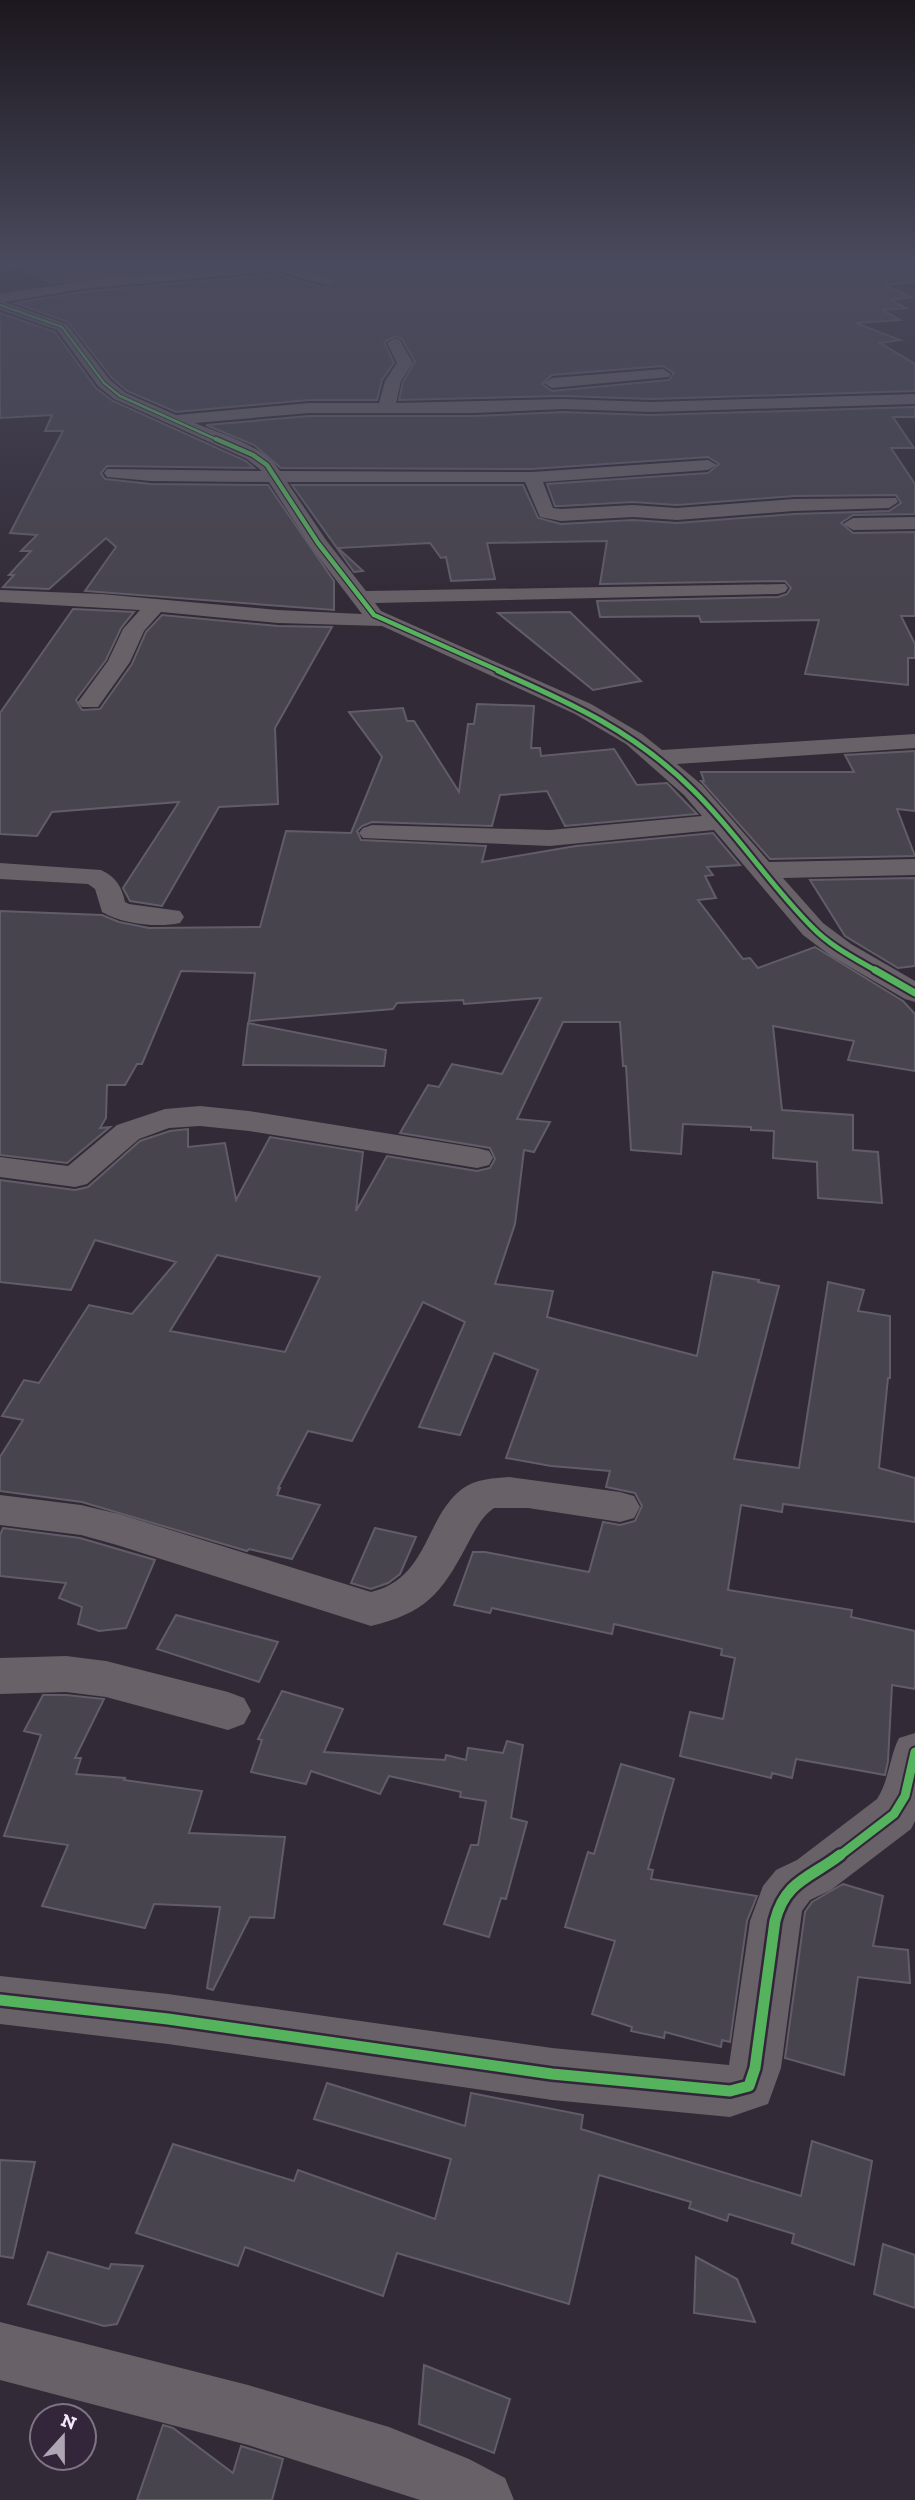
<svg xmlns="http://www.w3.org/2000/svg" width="915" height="2500" viewBox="0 0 915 2500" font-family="'Zilla Slab',serif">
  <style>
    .building { fill: #48444e; stroke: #615d68; stroke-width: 2; fill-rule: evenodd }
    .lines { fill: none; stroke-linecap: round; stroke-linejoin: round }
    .minor { fill: #686167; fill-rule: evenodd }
    .cycleway-far5-casing { stroke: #33263a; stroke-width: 4.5 }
    .cycleway-far4-casing { stroke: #33263a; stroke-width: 7 }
    .cycleway-far3-casing { stroke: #33263a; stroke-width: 9 }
    .cycleway-far2-casing { stroke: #33263a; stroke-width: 11 }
    .cycleway-far1-casing { stroke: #33263a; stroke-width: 13 }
    .cycleway-casing { stroke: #33263a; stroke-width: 16 }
    .cycleway-far5 { stroke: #56b35d; stroke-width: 2.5 }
    .cycleway-far4 { stroke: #56b35d; stroke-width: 4.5 }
    .cycleway-far3 { stroke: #56b35d; stroke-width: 5 }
    .cycleway-far2 { stroke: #56b35d; stroke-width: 7 }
    .cycleway-far1 { stroke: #56b35d; stroke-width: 9 }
    .cycleway { stroke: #56b35d; stroke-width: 11 }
  </style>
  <rect width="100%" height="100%" fill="#322a36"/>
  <g class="building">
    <path d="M 64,260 L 512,260 L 521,265 L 694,268 L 675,260 L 912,260 L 914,282 L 884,285 L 911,297 L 891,300 L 906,308 L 883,310 L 900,320 L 856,323 L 900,340 L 880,343 L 915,364 L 915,391 L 651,399 L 563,396 L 399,400 L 403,382 L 415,362 L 402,339 L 396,336 L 384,342 L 394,363 L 382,380 L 377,400 L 309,400 L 176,412 L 127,391 L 112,378 L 68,322 L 15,303 L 82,292 L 278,274 L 324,288 L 334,280 L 295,263 L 278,260 L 51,283 L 26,270 L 55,267 ZM 663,366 L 674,373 L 669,380 L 552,391 L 542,384 L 552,375 Z"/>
    <polygon points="0,313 55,332 96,388 113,401 246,461 254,468 107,466 101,473 105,479 151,484 268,485 334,581 334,610 85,591 116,547 106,538 49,589 3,587 14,575 9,575 31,551 21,551 37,535 10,533 63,431 45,431 52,415 0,418"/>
    <polygon points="915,407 915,417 893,417 914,448 891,448 915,484 915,514 853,515 841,523 853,533 915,532 915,616 901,616 915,644 915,658 908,658 908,685 805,674 819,620 701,622 699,616 600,617 597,601 778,597 787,594 791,588 785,581 600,584 607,541 487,543 495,579 451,581 446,557 441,558 430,543 338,548 363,571 354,572 292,485 523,485 538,518 561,524 633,520 677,523 794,514 889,511 901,503 896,495 794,496 677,505 633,502 561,506 555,506 547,484 708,473 719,464 708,457 532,469 281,468 254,445 206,425 309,416 474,416 563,412 651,415"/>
    <polygon points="73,609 134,612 121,628 106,660 76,700 82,710 100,709 132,664 146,632 162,615 278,626 332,627 275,728 278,804 219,807 162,906 130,901 123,888 179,802 52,812 37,836 0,834 0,713"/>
    <polygon points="570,612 641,681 593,690 498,613"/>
    <path d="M 477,704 L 534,706 L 531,748 L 540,748 L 541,756 L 614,749 L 637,785 L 667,783 L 697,814 L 565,826 L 547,791 L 500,795 L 492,826 L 372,822 L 362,826 L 357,831 L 361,840 L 486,846 L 482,862 L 576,846 L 713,833 L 740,865 L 707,867 L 713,875 L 705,876 L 716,898 L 698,900 L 743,959 L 750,958 L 758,968 L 815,947 L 903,1001 L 915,1014 L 915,1071 L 848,1060 L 854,1041 L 773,1026 L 782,1110 L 853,1115 L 853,1150 L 878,1152 L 882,1203 L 818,1198 L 817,1162 L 773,1158 L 774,1131 L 751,1130 L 751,1127 L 683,1124 L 681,1154 L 631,1150 L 626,1066 L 623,1066 L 620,1022 L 563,1022 L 517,1119 L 550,1122 L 534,1152 L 524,1150 L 515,1224 L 495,1284 L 553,1291 L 547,1317 L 697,1356 L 713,1272 L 759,1280 L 758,1282 L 779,1286 L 734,1459 L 799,1468 L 828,1282 L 864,1290 L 858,1311 L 890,1316 L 890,1378 L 888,1378 L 879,1468 L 915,1478 L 915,1522 L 783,1504 L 782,1512 L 741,1505 L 728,1590 L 852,1610 L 851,1617 L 915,1631 L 915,1689 L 892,1685 L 888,1761 L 885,1775 L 796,1759 L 792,1778 L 772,1773 L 771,1778 L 680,1756 L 690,1712 L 723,1719 L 735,1658 L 721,1655 L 722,1649 L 614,1624 L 612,1634 L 492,1608 L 490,1613 L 454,1605 L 473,1552 L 485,1552 L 589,1572 L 603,1522 L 620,1525 L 635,1521 L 642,1506 L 635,1493 L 606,1487 L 610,1471 L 551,1466 L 506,1458 L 538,1370 L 494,1353 L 460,1435 L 419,1427 L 465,1322 L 423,1302 L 352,1441 L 308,1431 L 278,1488 L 280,1488 L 277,1495 L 320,1505 L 292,1559 L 249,1549 L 247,1551 L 82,1502 L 0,1491 L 0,1457 L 23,1420 L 2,1416 L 24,1380 L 39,1383 L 89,1305 L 132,1314 L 176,1262 L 95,1240 L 71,1290 L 0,1282 L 0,1180 L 75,1190 L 88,1187 L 140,1141 L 170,1131 L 188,1129 L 188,1147 L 225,1143 L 236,1200 L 270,1137 L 363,1152 L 356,1211 L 387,1156 L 477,1171 L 490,1168 L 495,1159 L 490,1148 L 400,1133 L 428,1085 L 439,1087 L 452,1064 L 502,1074 L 541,998 L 464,1004 L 463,1000 L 397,1003 L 393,1009 L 249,1021 L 255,973 L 181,971 L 142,1064 L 137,1064 L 125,1085 L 107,1085 L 106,1118 L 100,1128 L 110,1127 L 67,1163 L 0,1155 L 0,911 L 102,915 L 119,922 L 149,928 L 260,927 L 286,831 L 351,833 L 382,757 L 349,712 L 403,708 L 407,721 L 414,721 L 459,792 L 468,724 L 474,724 ZM 217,1255 L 320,1277 L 285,1352 L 170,1331 Z"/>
    <polygon points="915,751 915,811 897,809 915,856 770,859 701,781 704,781 701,772 854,772 845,755"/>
    <polygon points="915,878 915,966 898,968 845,936 810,880"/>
    <polygon points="248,1023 386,1050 384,1066 243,1065"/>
    <polygon points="3,1528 80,1538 155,1560 126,1628 99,1631 78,1624 82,1607 59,1598 66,1583 0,1576 0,1535"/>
    <polygon points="375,1528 416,1537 400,1574 388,1583 371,1589 351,1583"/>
    <polygon points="176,1615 278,1642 259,1682 157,1649"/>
    <polygon points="282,1691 343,1709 324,1752 445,1760 446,1755 466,1760 468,1748 503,1753 507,1741 523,1745 511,1818 527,1822 506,1899 501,1898 489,1937 444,1924 471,1845 478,1845 486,1801 460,1797 461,1792 389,1776 380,1794 311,1771 306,1784 251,1772 262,1740 258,1739"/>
    <polygon points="43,1695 66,1695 104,1699 75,1758 81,1758 76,1774 125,1778 124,1780 202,1791 189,1833 285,1837 274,1918 250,1917 213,1990 207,1988 220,1907 154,1904 145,1928 42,1906 68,1845 4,1836 41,1735 24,1731"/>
    <polygon points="621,1764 674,1779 648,1869 653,1870 651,1879 757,1896 747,1921 730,2042 722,2040 721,2047 665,2032 664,2038 631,2031 632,2027 592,2014 615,1941 565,1927 588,1852 594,1854"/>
    <polygon points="843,1884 883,1896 873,1946 908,1950 910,1983 858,1977 844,2075 785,2058 805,1912 812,1902"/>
    <polygon points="327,2083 465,2126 471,2093 583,2115 581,2129 801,2196 812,2141 872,2161 854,2265 792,2243 794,2234 729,2214 727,2221 689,2208 691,2202 599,2175 569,2304 397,2253 383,2296 245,2247 238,2266 136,2233 173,2144 294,2181 298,2170 435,2219 451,2159 314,2119"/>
    <polygon points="0,2160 35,2162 13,2258 0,2256"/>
    <polygon points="883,2244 915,2255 915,2308 874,2294"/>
    <polygon points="48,2252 109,2269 111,2264 143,2266 117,2324 104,2326 28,2304"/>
    <polygon points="696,2257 737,2279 755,2322 694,2313"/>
    <polygon points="424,2365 510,2399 494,2453 419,2424"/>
    <polygon points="163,2425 173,2428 233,2473 241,2446 283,2459 272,2500 137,2500"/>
  </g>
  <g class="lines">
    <g class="minor">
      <polygon points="23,260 62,260 55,264 0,271 0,263"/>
      <path d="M 278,263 L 294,265 L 332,281 L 325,285 L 278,271 L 82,289 L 4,302 L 67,324 L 110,380 L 126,393 L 176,415 L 309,403 L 379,403 L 385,381 L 397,363 L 387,343 L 395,338 L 400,340 L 413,363 L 401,381 L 396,403 L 563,399 L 651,402 L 915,394 L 915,404 L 651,412 L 563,409 L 474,413 L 309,413 L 195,423 C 223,435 263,445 280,471 L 532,472 L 708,460 L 717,465 L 708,470 L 543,482 L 553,508 L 561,509 L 633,505 L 677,508 L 794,499 L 896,498 L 898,502 L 889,508 L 794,511 L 677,520 L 633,517 L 561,521 L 540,517 L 525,482 L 287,482 L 326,540 L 366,591 L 785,584 L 788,588 L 785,592 L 778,594 L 375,603 L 381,611 L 591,704 L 642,734 L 662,750 L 915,734 L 915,748 L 677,764 L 702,785 L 769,862 L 915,859 L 915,875 L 783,878 L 823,923 L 851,944 L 915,981 L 915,1002 L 905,999 L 831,956 L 803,935 L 714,830 L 550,846 L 363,838 L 359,833 L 363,828 L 372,825 L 550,830 L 702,816 L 684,795 L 626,744 L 575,714 L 382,626 L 278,623 L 161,612 L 144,631 L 130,662 L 98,707 L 82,707 L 78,702 L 108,661 L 123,629 L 140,610 L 0,602 L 0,590 L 101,594 L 278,610 L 362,614 L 311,547 L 269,482 L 151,481 L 107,477 L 104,473 L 107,469 L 262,471 L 247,459 L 114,399 L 98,386 L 57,330 L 0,310 L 0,294 L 82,281 Z"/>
      <polygon points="663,369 671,374 669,377 552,388 544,383 552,378"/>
      <polygon points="915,517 915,529 853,530 843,524 853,518"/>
      <path d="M 0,863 L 101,870 C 116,877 122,887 125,902 L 129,904 L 180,911 L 184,917 L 180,923 C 158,928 122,924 102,912 L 95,889 L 88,884 L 0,879 Z"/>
      <polygon points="200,1106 249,1111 477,1148 489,1151 493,1158 489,1165 477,1168 249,1131 200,1126 169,1128 139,1139 87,1184 75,1187 0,1177 0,1157 68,1166 117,1125 165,1109"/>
      <path d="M 509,1477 L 620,1492 L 634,1496 L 640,1507 L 634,1518 L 620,1522 L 528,1508 L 494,1508 C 481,1517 474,1532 466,1547 C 441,1594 425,1613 371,1626 L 117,1545 L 81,1535 L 0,1525 L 0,1495 L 81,1505 L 119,1514 L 371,1592 C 428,1579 425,1517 462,1489 C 475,1479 494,1478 509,1477 Z"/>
      <polygon points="66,1656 106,1661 228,1692 244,1698 251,1711 244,1724 228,1730 106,1697 66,1692 0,1694 0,1658"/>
      <path d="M 915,1733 L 915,1821 L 911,1829 L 831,1890 L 810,1900 L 802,1911 L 781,2068 L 768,2104 L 730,2117 L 552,2100 L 168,2044 L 0,2024 L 0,1976 L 168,1994 L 552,2048 L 729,2065 L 750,1921 L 763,1886 L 776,1870 L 797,1860 L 877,1799 C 889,1781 889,1758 899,1738 Z"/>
      <polygon points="0,2322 248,2385 389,2427 469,2459 505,2478 514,2500 420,2500 248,2445 0,2380"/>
    </g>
    <g class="cycleway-far5-casing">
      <polyline id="cycleway-far5" points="0,305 62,327 104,383 120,396 220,441"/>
    </g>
    <g class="cycleway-far4-casing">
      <polyline id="cycleway-far4" points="216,439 253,455 267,465 318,543 374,615 502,672"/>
    </g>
    <g class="cycleway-far3-casing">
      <path id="cycleway-far3" d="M 498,671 C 571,703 635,732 693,790 C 736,832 769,884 812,927 C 830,946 856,959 878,972"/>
    </g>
    <g class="cycleway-far2-casing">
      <polyline id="cycleway-far2" points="875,970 915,993"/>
    </g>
    <g class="cycleway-far1-casing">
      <polyline id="cycleway-far1" points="838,1857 894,1814 905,1796 915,1752"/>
    </g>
    <g class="cycleway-casing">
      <path id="cycleway" d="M 0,2000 L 168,2019 L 552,2074 L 730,2091 L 749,2086 L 755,2068 L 775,1921 C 785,1881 810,1878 840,1855"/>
    </g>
    <use href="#cycleway-far5" class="cycleway-far5"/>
    <use href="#cycleway-far4" class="cycleway-far4"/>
    <use href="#cycleway-far3" class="cycleway-far3"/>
    <use href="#cycleway-far2" class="cycleway-far2"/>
    <use href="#cycleway-far1" class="cycleway-far1"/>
    <use href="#cycleway" class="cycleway"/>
  </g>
  <linearGradient id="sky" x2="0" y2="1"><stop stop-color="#1c171e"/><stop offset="0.43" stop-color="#494a5d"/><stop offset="1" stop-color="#494a5d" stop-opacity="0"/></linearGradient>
  <rect width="915" height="610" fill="url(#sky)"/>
  <g transform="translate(63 2437) rotate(21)"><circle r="33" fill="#33263a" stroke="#7f7485" stroke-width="2"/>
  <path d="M0-5L12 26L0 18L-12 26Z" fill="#aea6b3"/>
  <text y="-10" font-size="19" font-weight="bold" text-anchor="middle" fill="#f0e8f6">N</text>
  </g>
</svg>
